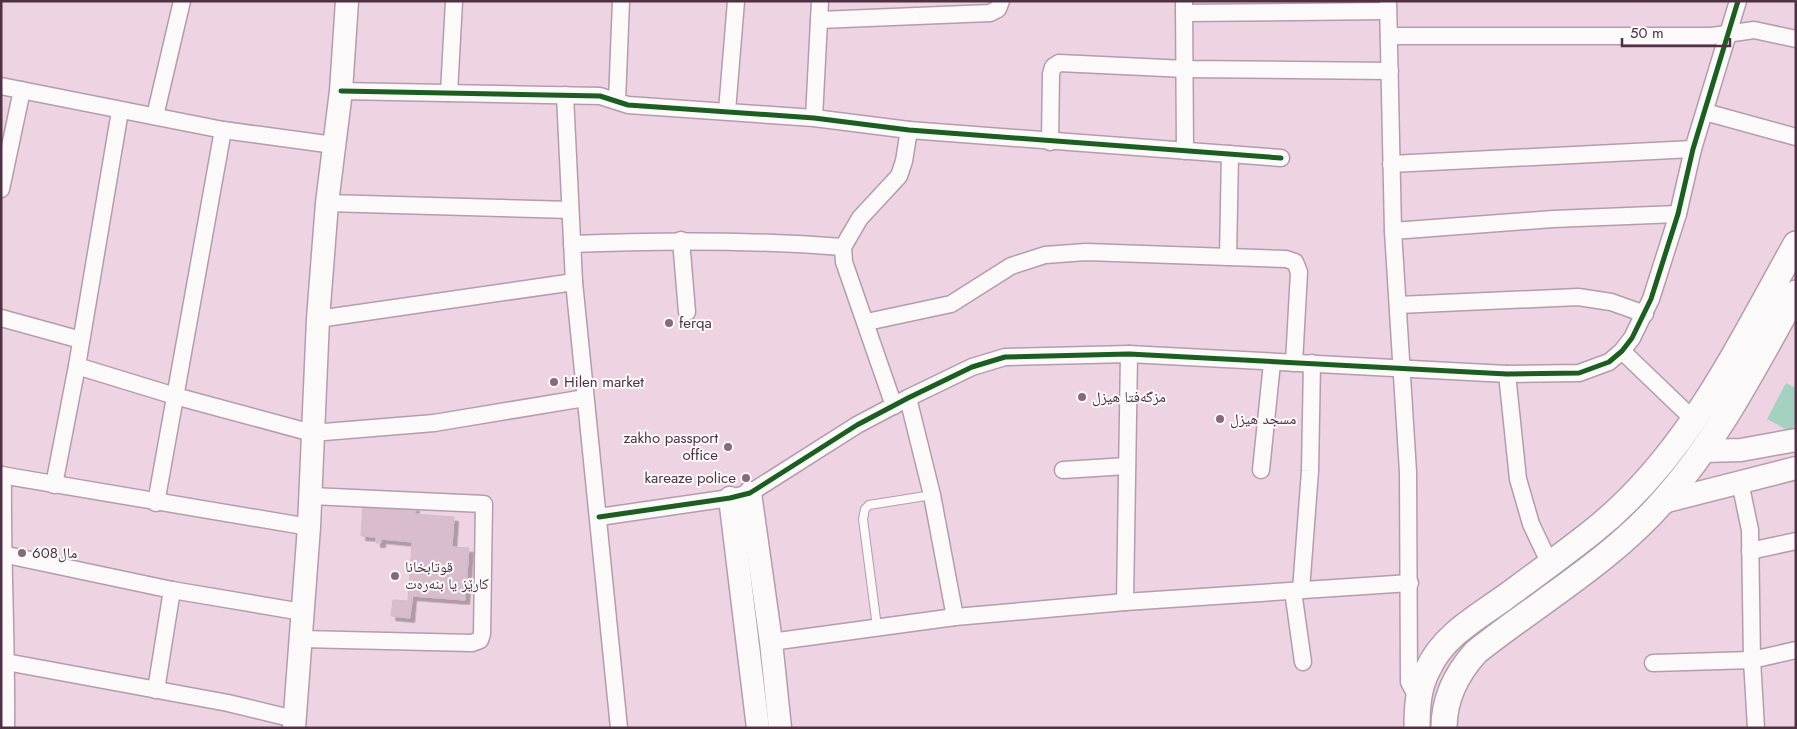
<svg xmlns="http://www.w3.org/2000/svg" width="1797" height="729" viewBox="0 0 1797 729" font-family="Jost,'Noto Naskh Arabic',sans-serif">
  <style>
    .green { fill: #a4d1c0 }
    .building { fill: #d9bccd; stroke: #d5bbca; filter: url(#shadow) }
    .lines { fill: none; stroke-linecap: round; stroke-linejoin: round }
    .lane-casing { stroke: #b59cab; stroke-width: 10 }
    .street-casing { stroke: #b59cab; stroke-width: 19 }
    .secondary-casing { stroke: #b59cab; stroke-width: 25 }
    .primary-casing { stroke: #b59cab; stroke-width: 28 }
    .lane { stroke: #fcf9fb; stroke-width: 8 }
    .street { stroke: #fcf9fb; stroke-width: 16 }
    .secondary { stroke: #fcf9fb; stroke-width: 22 }
    .primary { stroke: #fcf9fb; stroke-width: 25 }
    .cycleway-casing { stroke: #fafafa; stroke-width: 8 }
    .cycleway { stroke: #1b5e20; stroke-width: 5 }
    .poi-dot { fill: #87697b; stroke: #fafafa; stroke-width: 2 }
    .labels { text-anchor: middle; dominant-baseline: central; stroke-width: 4; stroke-linejoin: round; paint-order: stroke }
    .poi-label { font-size: 15px; fill: #503043; stroke: #fafafa; text-anchor: start }
  </style>
  <defs>
    <filter id="shadow"><feDropShadow dx="4.5" dy="4.5" stdDeviation="0" flood-color="#0004"/></filter>
  </defs>
  <rect width="100%" height="100%" fill="#eed4e3"/>
  <polygon class="green" points="1786,383 1796,388 1796,423 1791,432 1767,419"/>
  <polygon class="building" points="363,503 415,507 415,514 454,517 452,547 469,548 465,600 412,596 410,618 391,616 393,600 408,601 412,542 381,539 381,543 376,543 376,537 361,536"/>
  <g class="lines">
    <g class="lane-casing">
      <polyline id="lane" points="877,627 863,519 865,509 869,505 932,495"/>
    </g>
    <g class="street-casing">
      <g id="street">
        <polyline points="1184,1 1185,151"/>
        <polyline points="1388,1 1393,231 1408,472 1409,682 1418,699"/>
        <polyline points="1184,13 1388,11"/>
        <polyline points="819,20 990,13 998,9 1001,1"/>
        <polyline points="1389,36 1712,36 1754,30 1796,39"/>
        <polyline points="1,86 223,130 334,145"/>
        <polyline points="341,91 600,96 628,105 814,118 909,130 1281,158"/>
        <polyline points="449,93 454,1"/>
        <polyline points="565,95 574,282 619,728"/>
        <polyline points="617,101 621,1"/>
        <polyline points="727,111 736,1"/>
        <polyline points="1705,112 1796,137"/>
        <polyline points="155,116 182,1"/>
        <polyline points="814,118 820,1"/>
        <polyline points="1050,142 1051,74 1053,67 1059,63 1186,69 1390,71"/>
        <polyline points="1391,164 1693,149"/>
        <polyline points="1,189 22,90"/>
        <polyline points="327,203 570,210"/>
        <polyline points="1393,231 1553,219 1678,214"/>
        <polyline points="681,240 687,312"/>
        <path d="M 572,244 C 663,240 751,240 843,247"/>
        <polyline points="1228,257 1230,154"/>
        <polyline points="1398,305 1578,297 1611,302 1645,314"/>
        <polyline points="1,318 81,340"/>
        <polyline points="318,319 574,282"/>
        <polyline points="867,322 951,304 1011,266 1045,255 1086,252 1286,259 1295,262 1299,272 1294,363"/>
        <polyline points="1622,351 1695,421"/>
        <polyline points="77,366 175,396 312,433 434,423 585,398"/>
        <polyline points="1507,374 1518,479 1531,524 1550,564"/>
        <polyline points="908,398 932,495 955,617"/>
        <polyline points="894,406 844,262 843,247 860,218 899,176 904,161 909,130"/>
        <polyline points="1063,470 1127,466"/>
        <polyline points="1261,470 1272,363"/>
        <polyline points="1,475 309,527"/>
        <path d="M 3,475 C 2,560 7,644 6,728"/>
        <polyline points="1740,482 1750,530 1752,660 1756,728"/>
        <polyline points="54,485 77,366 120,111"/>
        <polyline points="156,503 223,130"/>
        <polyline points="599,517 730,498 750,493 857,425 908,398 972,367 1005,357 1129,354 1507,374 1579,373 1609,362 1622,351 1632,338 1651,299 1678,214 1693,149 1738,1"/>
        <polyline points="1750,551 1796,541"/>
        <polyline points="2,554 172,590 302,612"/>
        <polyline points="1301,590 1310,471 1312,363"/>
        <polyline points="1293,591 1303,662"/>
        <polyline points="1125,602 1129,354"/>
        <polyline points="301,639 472,643 480,640 482,634 484,504 311,496"/>
        <polyline points="771,642 955,617 1125,602 1410,583"/>
        <polyline points="6,662 228,703 294,719"/>
        <polyline points="1653,663 1752,660 1796,650"/>
        <polyline points="156,690 172,590"/>
      </g>
    </g>
    <g class="secondary-casing">
      <g id="secondary">
        <polyline points="1703,451 1741,450 1796,440"/>
        <polyline points="750,493 771,642 780,728"/>
        <polyline points="730,498 758,728"/>
        <polyline points="1663,502 1796,468"/>
        <polyline points="294,728 309,527 318,319 327,203 341,91 347,1"/>
      </g>
    </g>
    <g class="primary-casing">
      <g id="primary">
        <path d="M 1417,728 C 1417,707 1418,688 1428,669 C 1443,636 1476,618 1504,598 C 1534,576 1563,555 1592,532 C 1687,457 1738,347 1796,244"/>
        <path d="M 1444,728 C 1444,698 1457,673 1476,652 C 1539,602 1611,561 1664,500 C 1719,438 1756,364 1796,293"/>
      </g>
    </g>
    <use href="#lane" class="lane"/>
    <use href="#street" class="street"/>
    <use href="#secondary" class="secondary"/>
    <use href="#primary" class="primary"/>
    <g class="cycleway-casing">
      <g id="cycleway">
        <polyline points="341,91 600,96 628,105 814,118 909,130 1281,158"/>
        <polyline points="599,517 730,498 750,493 857,425 908,398 972,367 1005,357 1129,354 1507,374 1579,373 1609,362 1622,351 1632,338 1651,299 1678,214 1693,149 1738,1"/>
      </g>
    </g>
    <use href="#cycleway" class="cycleway"/>
  </g>
  <g class="poi-dot">
    <circle cx="669" cy="323" r="5"/>
    <circle cx="554" cy="382" r="5"/>
    <circle cx="1082" cy="397" r="5"/>
    <circle cx="1220" cy="419" r="5"/>
    <circle cx="728" cy="447" r="5"/>
    <circle cx="746" cy="478" r="5"/>
    <circle cx="22" cy="553" r="5"/>
    <circle cx="395" cy="576" r="5"/>
  </g>
  <g class="labels">
    <g class="poi-label">
      <text x="679" y="323">ferqa</text>
      <text x="564" y="382">Hilen market</text>
      <text x="1092" y="397">مزگەفتا هیزل</text>
      <text x="1230" y="419">مسجد هيزل</text>
      <text x="718" y="438" text-anchor="end">zakho passport<tspan x="718" dy="17">office</tspan></text>
      <text x="736" y="478" text-anchor="end">kareaze police</text>
      <text x="32" y="553">مال608</text>
      <text x="405" y="567">قوتابخانا<tspan x="405" dy="17">کارێز یا بنەرەت</tspan></text>
    </g>
  </g>
  <rect width="1797" height="729" fill="none" stroke="#503043" stroke-width="5"/>
  <path d="M1622 38v8h108v-8" fill="none" stroke="#503043" stroke-width="2.5"/>
  <text x="1630" y="38" font-size="15" fill="#503043" stroke="#fafafa" stroke-width="4" paint-order="stroke">50 m</text>
</svg>
